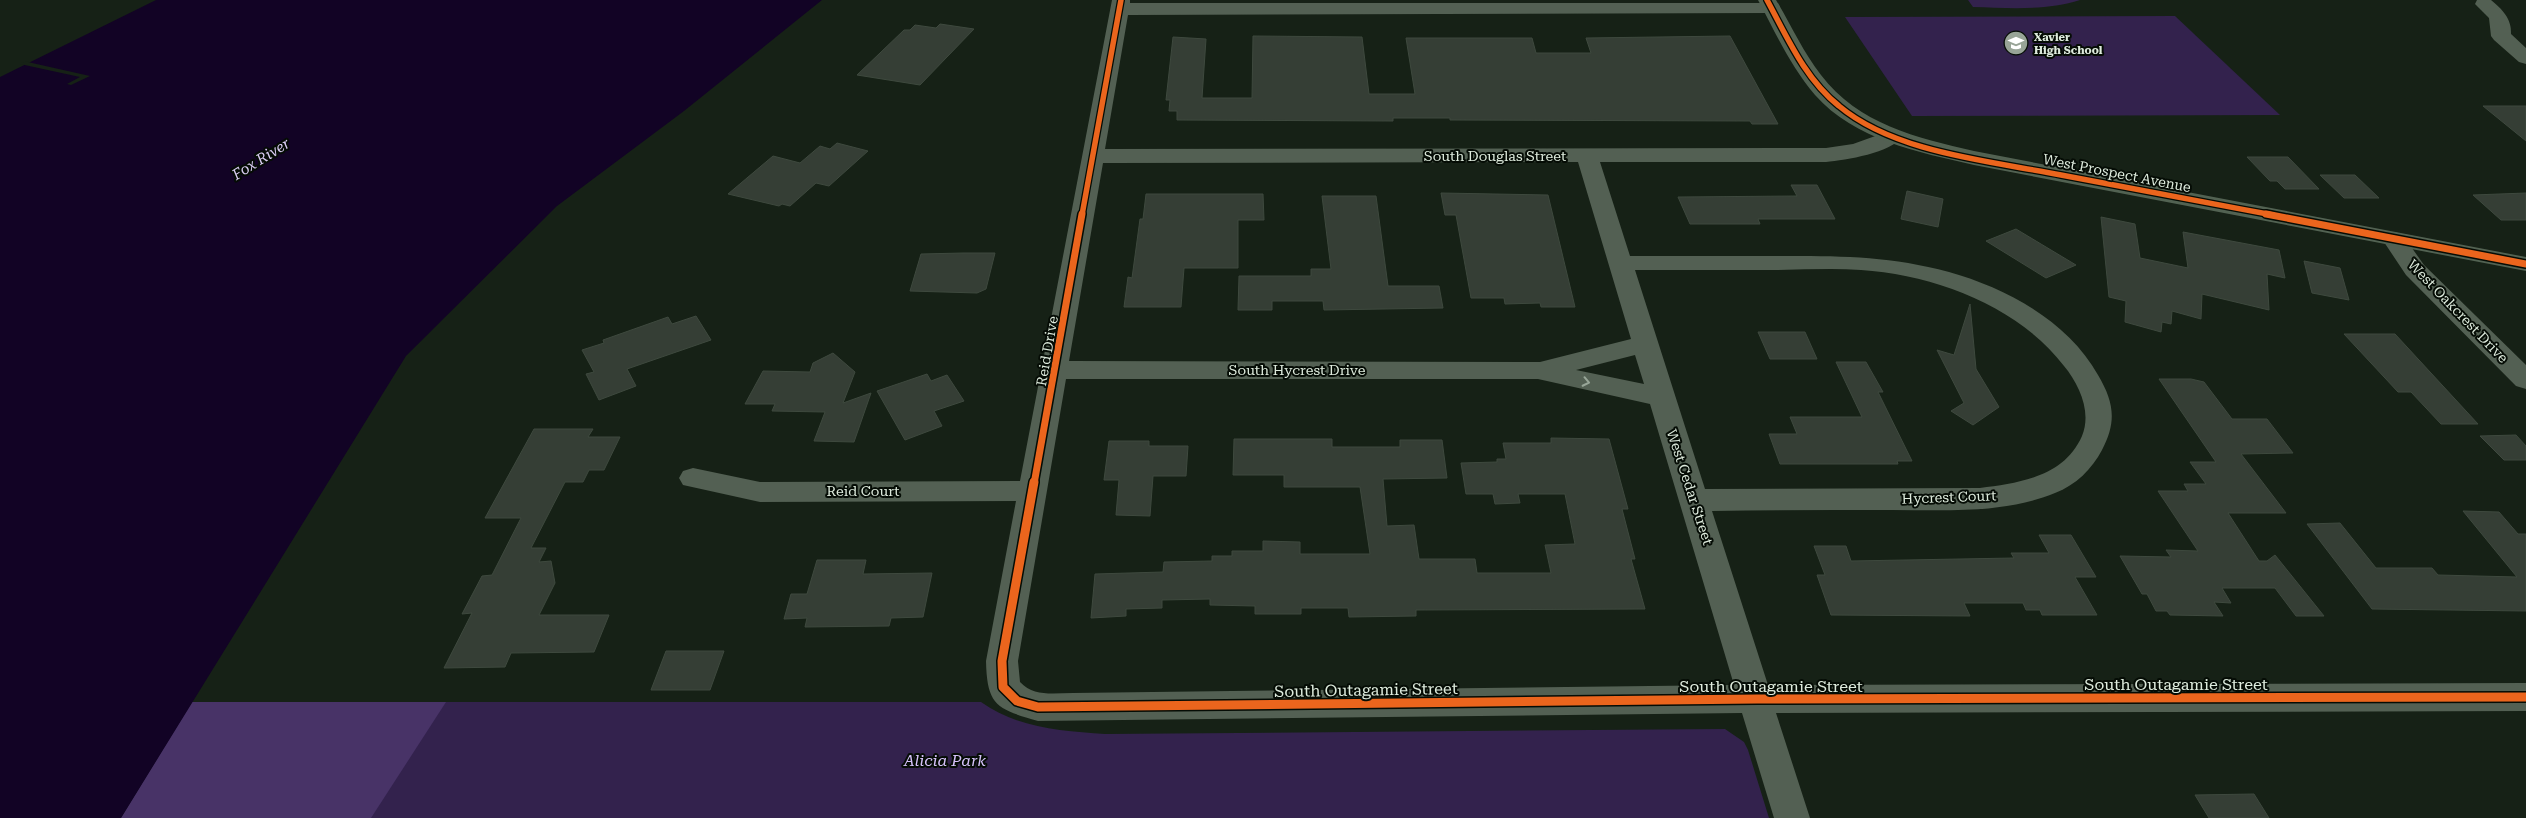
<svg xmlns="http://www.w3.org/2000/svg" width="2526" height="818" viewBox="0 0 2526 818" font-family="'Roboto Serif',serif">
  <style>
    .green { fill: #33224d }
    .forest { fill: #483367 }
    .water { fill: #120325 }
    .pier { fill: #162116 }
    .building { fill: #353e35; stroke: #3e493e }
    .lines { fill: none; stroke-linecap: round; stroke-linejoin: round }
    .minor { fill: #536053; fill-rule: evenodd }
    .major { fill: #526252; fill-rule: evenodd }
    .cycleway-far2-casing { stroke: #050c05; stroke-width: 8 }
    .cycleway-far1-casing { stroke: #050c05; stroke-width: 10 }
    .cycleway-casing { stroke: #050c05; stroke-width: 12 }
    .cycleway-far2 { stroke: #eb651d; stroke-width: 5.5 }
    .cycleway-far1 { stroke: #eb651d; stroke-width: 7 }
    .cycleway { stroke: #eb651d; stroke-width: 9 }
    .oneway { stroke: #98a698 }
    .labels { text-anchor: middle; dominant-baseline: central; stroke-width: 4; stroke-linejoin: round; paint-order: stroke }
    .far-poi-label { font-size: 11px; font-weight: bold; fill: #deebdd; stroke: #050c05; text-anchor: start }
    .street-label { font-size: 14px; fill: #deebdd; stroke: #050c05 }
    .water-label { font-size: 15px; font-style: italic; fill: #d9ccf2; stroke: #050c05 }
    .near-street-label { font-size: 16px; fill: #deebdd; stroke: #050c05 }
    .near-park-label { font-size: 16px; font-style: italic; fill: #d5c1f9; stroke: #050c05 }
  </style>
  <rect width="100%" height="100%" fill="#162116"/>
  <g class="green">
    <path d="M 1968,0 L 2080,0 C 2046,11 2008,8 1973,7 Z"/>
    <polygon points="2175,16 2280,115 1912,116 1845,17"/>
    <path d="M 192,702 L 981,702 C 1017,728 1062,731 1105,734 L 1725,729 L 1744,742 L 1748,750 L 1769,818 L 121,818 Z"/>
  </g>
  <polygon class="forest" points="192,702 446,702 371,818 121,818"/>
  <polygon class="water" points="156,0 822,0 684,111 557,206 406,356 121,818 0,818 0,77"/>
  <polygon class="pier" points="25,61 32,63 90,76 71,85 67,84 80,77 20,64"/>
  <g class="building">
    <polygon points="940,24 974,29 920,85 857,75 904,30 910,30 915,25 936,28"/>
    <polygon points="1253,36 1362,37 1369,94 1415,94 1406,38 1532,38 1536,53 1591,53 1586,38 1730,36 1778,124 1752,124 1750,121 1450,120 1450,118 1393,118 1393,121 1177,120 1177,111 1169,111 1170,100 1166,100 1173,37 1206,39 1202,98 1252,98"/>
    <polygon points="2483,106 2526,106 2526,141"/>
    <polygon points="837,143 868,151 829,186 816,183 790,206 782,204 779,206 728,194 773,156 800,163 820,146 830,149"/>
    <polygon points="2247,157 2288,157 2319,189 2285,189 2277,181 2270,181"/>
    <polygon points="2320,175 2355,175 2379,198 2344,198"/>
    <polygon points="1791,185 1817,185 1835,219 1758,219 1760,224 1690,224 1678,197 1797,196"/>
    <polygon points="1907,191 1943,199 1938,227 1901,219"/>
    <polygon points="1441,193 1548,195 1575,307 1541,307 1540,303 1505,304 1504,298 1471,298 1456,215 1445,215"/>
    <polygon points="2526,193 2526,220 2501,220 2473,195"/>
    <polygon points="1146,194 1263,194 1264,220 1238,220 1238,268 1184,268 1181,307 1124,307 1128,277 1132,278 1140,219 1143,219"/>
    <polygon points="1322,196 1376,196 1388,286 1439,286 1443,308 1324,310 1323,301 1272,301 1272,310 1238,310 1239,276 1311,276 1311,269 1331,269"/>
    <polygon points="2101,217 2135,224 2140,258 2188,268 2183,232 2279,250 2285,278 2267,274 2269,310 2202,294 2201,319 2172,311 2171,324 2162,322 2161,332 2125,322 2126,301 2109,297"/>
    <polygon points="2016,229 2076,265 2046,278 1986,241"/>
    <polygon points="963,253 995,253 986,289 977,293 910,291 921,254"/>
    <polygon points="2304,261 2340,268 2349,300 2312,293"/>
    <polygon points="1970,304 1976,369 1999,407 1973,425 1951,411 1964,403 1937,350 1954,355"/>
    <polygon points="696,316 711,340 627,369 636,386 599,400 586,374 594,372 582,350 604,343 603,340 668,317 672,324"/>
    <polygon points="1758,332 1805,332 1817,359 1770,359"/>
    <polygon points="2344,334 2395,334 2478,424 2441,424 2411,392 2398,392"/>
    <polygon points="833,353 855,372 843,403 871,393 854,442 814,441 825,412 772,411 775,404 745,404 763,371 810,372 813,363"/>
    <polygon points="1836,362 1866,362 1883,392 1878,392 1912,461 1897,461 1898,464 1780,464 1769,434 1797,434 1790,417 1862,417"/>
    <polygon points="927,374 931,381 947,375 964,401 934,411 942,426 905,440 877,391"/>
    <polygon points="2159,379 2191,379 2204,382 2232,419 2267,419 2293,453 2241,454 2286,513 2228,513 2259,561 2267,561 2275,555 2324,616 2296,616 2275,588 2222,588 2231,603 2214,602 2223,616 2170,615 2167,611 2156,611 2147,594 2142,594 2120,556 2171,557 2166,550 2198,551 2158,491 2188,491 2184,484 2206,484 2190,462 2216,462"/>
    <polygon points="534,429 593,429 588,437 620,437 604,470 589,470 583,482 565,482 531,548 546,548 539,562 551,561 555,583 539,615 609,615 594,652 511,653 505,667 444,668 472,613 462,614 482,576 492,575 521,518 485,518"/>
    <polygon points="2516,435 2526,446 2526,460 2504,460 2480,436"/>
    <polygon points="1551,438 1609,439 1628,509 1622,509 1635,559 1631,559 1645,609 1416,610 1416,616 1349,617 1348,608 1301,608 1301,614 1255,614 1255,606 1210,605 1210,599 1162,600 1162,608 1126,609 1126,616 1091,618 1095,574 1163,572 1164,562 1212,561 1212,556 1232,556 1232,551 1263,551 1263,541 1300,542 1300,554 1370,554 1360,487 1284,487 1284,475 1233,475 1234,439 1332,439 1332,447 1400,447 1400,440 1442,440 1447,478 1383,479 1387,526 1414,525 1419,559 1475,559 1477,573 1551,573 1545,545 1575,544 1565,494 1518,494 1520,503 1495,504 1493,494 1466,494 1461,463 1497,462 1497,459 1506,459 1503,443 1551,443"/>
    <polygon points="1109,441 1149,441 1149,446 1188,446 1186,476 1153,476 1150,516 1116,515 1119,480 1104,480"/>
    <polygon points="2463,511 2499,512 2518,534 2526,534 2526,611 2372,609 2307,524 2340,523 2376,568 2432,568 2438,575 2517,577"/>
    <polygon points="2039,535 2071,535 2096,577 2075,577 2097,615 2042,615 2040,610 2026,610 2023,603 1964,603 1970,616 1831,615 1817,575 1825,575 1814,546 1846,546 1851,561 2014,558 2011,553 2049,553"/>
    <polygon points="817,560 866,560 863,574 932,573 923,617 891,618 889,626 805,627 807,618 784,619 791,594 807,594"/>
    <polygon points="666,651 724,651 710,690 651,690"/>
    <polygon points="2254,794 2269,818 2209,818 2195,795"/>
  </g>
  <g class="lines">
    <g class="minor">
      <path d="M 1112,0 L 1130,0 L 1130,3 L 1778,3 L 1780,7 L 1778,11 L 1771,13 L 1128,15 L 1105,149 L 1826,148 L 1853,144 L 1892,130 L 1900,131 L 1903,136 C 1891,153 1846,160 1826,162 L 1600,162 L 1630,256 C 1677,256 1723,256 1770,256 C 1835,256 1886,255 1949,272 C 2006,288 2068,321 2098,375 C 2114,402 2117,422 2102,450 C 2092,469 2076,485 2055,493 C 2004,514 1946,510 1892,510 C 1832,510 1772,510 1712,511 L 1768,685 L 2526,683 L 2526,711 L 1776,713 L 1810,818 L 1774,818 L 1742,713 L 1038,721 C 997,709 987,706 986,661 L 1016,501 L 760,502 L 683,485 L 679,478 L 683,471 L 693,468 L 760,482 L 1020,481 ZM 1578,162 L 1631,339 L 1540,362 L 1069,361 L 1103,163 ZM 1635,270 C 1680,270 1725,270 1771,270 C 1801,270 1831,268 1861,270 C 1935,275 2018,306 2064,366 C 2079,384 2092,412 2082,436 C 2064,477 2019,483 1980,488 L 1705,489 ZM 1635,355 L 1644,384 L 1576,370 ZM 1066,379 L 1538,379 L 1650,404 L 1734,685 L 1073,693 C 1053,693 1034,697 1020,682 L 1018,661 Z"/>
      <path d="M 2477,0 L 2491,0 C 2502,9 2512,19 2511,34 L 2526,48 L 2526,64 L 2519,62 L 2494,40 L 2491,36 L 2489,18 L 2475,4 Z"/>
      <polygon points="2394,232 2402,234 2424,265 2526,365 2526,389 2516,386 2406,275 2382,239 2386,234"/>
    </g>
    <path class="major" d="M 1758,0 L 1776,0 C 1791,25 1803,52 1821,75 C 1858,124 1917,138 1974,151 L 2526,257 L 2526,271 L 1974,165 C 1918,152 1855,140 1815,95 C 1791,67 1775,32 1758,0 Z"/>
    <g class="cycleway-far2-casing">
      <g id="cycleway-far2">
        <path d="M 1767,0 C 1787,37 1805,79 1839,106 C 1895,153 1990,161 2061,175 C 2131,188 2202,202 2273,215"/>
        <polyline points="1082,215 1121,0"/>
      </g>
    </g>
    <g class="cycleway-far1-casing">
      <g id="cycleway-far1">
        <polyline points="2266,214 2526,264"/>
        <polyline points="1034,484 1082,214"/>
      </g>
    </g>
    <g class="cycleway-casing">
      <polyline id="cycleway" points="1034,482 1002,661 1003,687 1017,701 1038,707 1757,699 2526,697"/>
    </g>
    <use href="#cycleway-far2" class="cycleway-far2"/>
    <use href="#cycleway-far1" class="cycleway-far1"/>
    <use href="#cycleway" class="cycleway"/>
  </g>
  <defs><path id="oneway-chevron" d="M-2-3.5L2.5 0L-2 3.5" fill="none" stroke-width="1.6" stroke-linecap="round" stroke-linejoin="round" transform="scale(1.25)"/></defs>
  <use class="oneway" href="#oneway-chevron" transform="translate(1586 382) rotate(12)"/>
  <defs>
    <g id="school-disc" transform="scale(1.25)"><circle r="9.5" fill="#98a497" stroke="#050c05"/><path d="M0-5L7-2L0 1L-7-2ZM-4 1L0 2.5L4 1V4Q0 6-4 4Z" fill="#fff"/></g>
  </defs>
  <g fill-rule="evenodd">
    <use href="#school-disc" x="2016" y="43"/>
  </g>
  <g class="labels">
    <g class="far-poi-label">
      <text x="2034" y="37">Xavier<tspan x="2034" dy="13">High School</tspan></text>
    </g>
    <g class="street-label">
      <text x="1495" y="156">South Douglas Street</text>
      <text transform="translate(2117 173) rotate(11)">West Prospect Avenue</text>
      <text transform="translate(2458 311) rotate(46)">West Oakcrest Drive</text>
      <text transform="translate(1047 351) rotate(-80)">Reid Drive</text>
      <text x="1297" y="370">South Hycrest Drive</text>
      <text transform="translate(1690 487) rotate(72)">West Cedar Street</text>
      <text x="863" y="491">Reid Court</text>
      <text transform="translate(1949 497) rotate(-2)">Hycrest Court</text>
    </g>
    <g class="water-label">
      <text transform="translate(261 159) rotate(-32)">Fox River</text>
    </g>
    <g class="near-street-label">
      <text x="2176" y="684">South Outagamie Street</text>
      <text x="1771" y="686">South Outagamie Street</text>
      <text transform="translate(1366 690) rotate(-1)">South Outagamie Street</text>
    </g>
    <g class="near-park-label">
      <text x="945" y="760">Alicia Park</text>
    </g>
  </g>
</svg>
